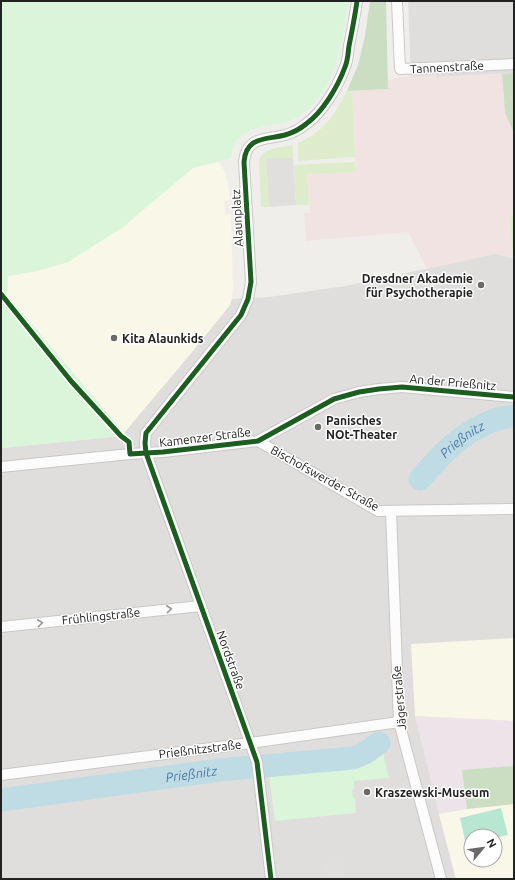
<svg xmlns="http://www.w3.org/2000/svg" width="515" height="880" viewBox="0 0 515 880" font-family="Ubuntu,sans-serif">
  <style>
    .residential { fill: #dfdedc }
    .commercial { fill: #f1e3e1 }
    .industrial { fill: #ede4e9 }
    .education { fill: #f8f7e8; fill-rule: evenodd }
    .grass { fill: #ddeccb }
    .forest { fill: #cbdec1 }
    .park { fill: #daf5da }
    .pitch { fill: #b7e6d2 }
    .parking { fill: #e0dfde }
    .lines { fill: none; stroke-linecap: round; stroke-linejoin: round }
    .river { stroke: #bfdbe3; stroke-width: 23 }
    .minor-casing { stroke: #c9c8c7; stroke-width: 12 }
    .minor { stroke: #fdfcfc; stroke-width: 10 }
    .cycleway-casing { stroke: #fff; stroke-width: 8 }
    .cycleway { stroke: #1b5e20; stroke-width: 5 }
    .oneway { stroke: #9a9a9a }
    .poi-dot { fill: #6a6968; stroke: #fff; stroke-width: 1.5 }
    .labels { text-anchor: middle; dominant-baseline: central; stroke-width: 3; stroke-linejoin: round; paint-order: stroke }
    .street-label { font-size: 12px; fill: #222; stroke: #fff }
    .poi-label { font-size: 12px; font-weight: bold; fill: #222; stroke: #fff; text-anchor: start }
    .water-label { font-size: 13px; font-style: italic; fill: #4a7aab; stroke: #fff }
  </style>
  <rect width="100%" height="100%" fill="#f0eeeb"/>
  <g class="residential">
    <polygon points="408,1 514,1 514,73 437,77 437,75 411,77"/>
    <polygon points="495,254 514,258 514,766 462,770 467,809 439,814 456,879 1,879 1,448 121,436 192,352 230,305 232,299 269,297 345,286"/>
  </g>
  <polygon class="commercial" points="502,74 505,113 513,131 514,215 509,216 513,258 495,254 427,269 408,232 306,241 304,213 310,213 307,174 356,172 352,91 387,89 388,80 402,77 437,75 437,77"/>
  <polygon class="industrial" points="415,716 514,721 514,766 462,770 467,809 439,814"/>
  <g class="education">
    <polygon points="219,162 225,172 229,189 230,200 224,201 225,214 231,214 233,290 230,305 192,352 124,433 7,295 8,276 37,271 68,262 193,168"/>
    <polygon points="514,638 514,721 415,716 411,644"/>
    <path d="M 514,804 L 514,879 L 456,879 L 439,814 L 467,809 ZM 471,836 L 495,836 L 495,860 L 471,860 Z"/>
  </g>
  <g class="grass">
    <path d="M 347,91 L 352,91 L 355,157 L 298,161 L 298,143 C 304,140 311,137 317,132 C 331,122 339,106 347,91 Z"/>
    <path d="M 293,145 L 293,158 L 266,160 L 269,207 L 261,207 L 259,161 C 263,147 280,148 293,145 Z"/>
    <polygon points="355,162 356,172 307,174 309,205 296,205 294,165"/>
    <polygon points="509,215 514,215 514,258 513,258"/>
  </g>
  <g class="forest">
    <polygon points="370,1 386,1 388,89 347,91 358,65 365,36"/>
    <polygon points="514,73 514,147 513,131 505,113 502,74"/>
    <polygon points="514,766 514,804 467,809 462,770"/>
  </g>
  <g class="park">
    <path d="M 1,1 L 349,1 C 342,36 339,76 314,103 C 307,111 296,119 286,122 C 261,129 234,125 231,158 L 193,168 L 123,227 L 68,262 L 37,271 L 8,276 L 7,295 L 124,433 L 121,436 L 1,448 Z"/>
    <polygon points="382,745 385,747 384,758 389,778 354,781 354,789 352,789 353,798 355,798 356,813 275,821 269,775 355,764"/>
  </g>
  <polygon class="pitch" points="501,808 508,835 495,838 495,836 471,836 471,844 466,845 460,818"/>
  <g class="parking">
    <polygon points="293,158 296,205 269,207 266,159"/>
    <polygon points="343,862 345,879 326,879 325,863"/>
  </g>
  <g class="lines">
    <g class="river">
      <path id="s1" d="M 420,479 C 441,455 458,436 487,423 C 497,419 504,416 514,417"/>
      <path id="s2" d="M 1,800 L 219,770 L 353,758 L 365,753 L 379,743"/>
    </g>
    <g class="minor-casing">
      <g id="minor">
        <polyline points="397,1 400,69 514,64"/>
        <polyline points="258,441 378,511 514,509"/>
        <polyline points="1,467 130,454 163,452 258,441 334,399 359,392 379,389 402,387 514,397"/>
        <polyline points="391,511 399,722 441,879"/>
        <polyline points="1,627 201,606"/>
        <polyline points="1,775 250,743 399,722"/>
        <path d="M 271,879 L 257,762 L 146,453 L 145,443 L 146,433 L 241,315 L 248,299 L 251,282 L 244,162 C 246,136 266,140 285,135 C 292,133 300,129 306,124 C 323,112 338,86 345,67 C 348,60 348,53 349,46 C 352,31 355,16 357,1"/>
      </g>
    </g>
    <use href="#minor" class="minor"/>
    <g class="cycleway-casing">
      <g id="cycleway">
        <polyline points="1,294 71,381 121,436 129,442 130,454 163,452 258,441 334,399 359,392 379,389 402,387 514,397"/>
        <path d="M 271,879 L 257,762 L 146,453 L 145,443 L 146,433 L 241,315 L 248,299 L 251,282 L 244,162 C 246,136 266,140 285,135 C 292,133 300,129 306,124 C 323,112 338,86 345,67 C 348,60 348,53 349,46 C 352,31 355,16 357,1"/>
      </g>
    </g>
    <use href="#cycleway" class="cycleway"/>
  </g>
  <defs><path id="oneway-chevron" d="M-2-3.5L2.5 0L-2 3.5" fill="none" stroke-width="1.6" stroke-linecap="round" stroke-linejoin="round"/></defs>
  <g class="oneway">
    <use href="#oneway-chevron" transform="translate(169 609) rotate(-6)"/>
    <use href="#oneway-chevron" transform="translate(40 623) rotate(-6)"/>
  </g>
  <g class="poi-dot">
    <circle cx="481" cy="285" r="4"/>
    <circle cx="114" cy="338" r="4"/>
    <circle cx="318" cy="427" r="4"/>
    <circle cx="367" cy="792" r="4"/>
  </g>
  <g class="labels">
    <g class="street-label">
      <text transform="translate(447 67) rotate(-3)">Tannenstraße</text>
      <text transform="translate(237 218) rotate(-93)">Alaunplatz</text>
      <text transform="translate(453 382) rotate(5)">An der Prießnitz</text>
      <text transform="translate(205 437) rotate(-7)">Kamenzer Straße</text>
      <text transform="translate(325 478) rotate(29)">Bischofswerder Straße</text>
      <text transform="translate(101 616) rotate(-6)">Frühlingstraße</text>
      <text transform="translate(231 660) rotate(70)">Nordstraße</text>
      <text transform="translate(399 698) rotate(-95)">Jägerstraße</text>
      <text transform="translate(200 749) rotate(-7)">Prießnitzstraße</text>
    </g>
    <g class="poi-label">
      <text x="473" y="278" text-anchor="end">Dresdner Akademie<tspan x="473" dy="14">für Psychotherapie</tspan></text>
      <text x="122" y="338">Kita Alaunkids</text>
      <text x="326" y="420">Panisches<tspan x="326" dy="14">NOt-Theater</tspan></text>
      <text x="375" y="792">Kraszewski-Museum</text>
    </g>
    <g class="water-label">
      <text stroke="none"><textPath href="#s1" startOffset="58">Prießnitz</textPath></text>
      <text stroke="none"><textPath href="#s2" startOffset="192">Prießnitz</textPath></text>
    </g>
  </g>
  <rect width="515" height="880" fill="none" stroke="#222222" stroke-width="4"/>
  <g transform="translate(483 848) rotate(61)"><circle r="19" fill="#ffffff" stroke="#a7a7a7"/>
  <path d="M0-3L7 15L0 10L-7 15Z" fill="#6a6968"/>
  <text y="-6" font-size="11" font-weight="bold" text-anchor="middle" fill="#222222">N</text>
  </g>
</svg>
